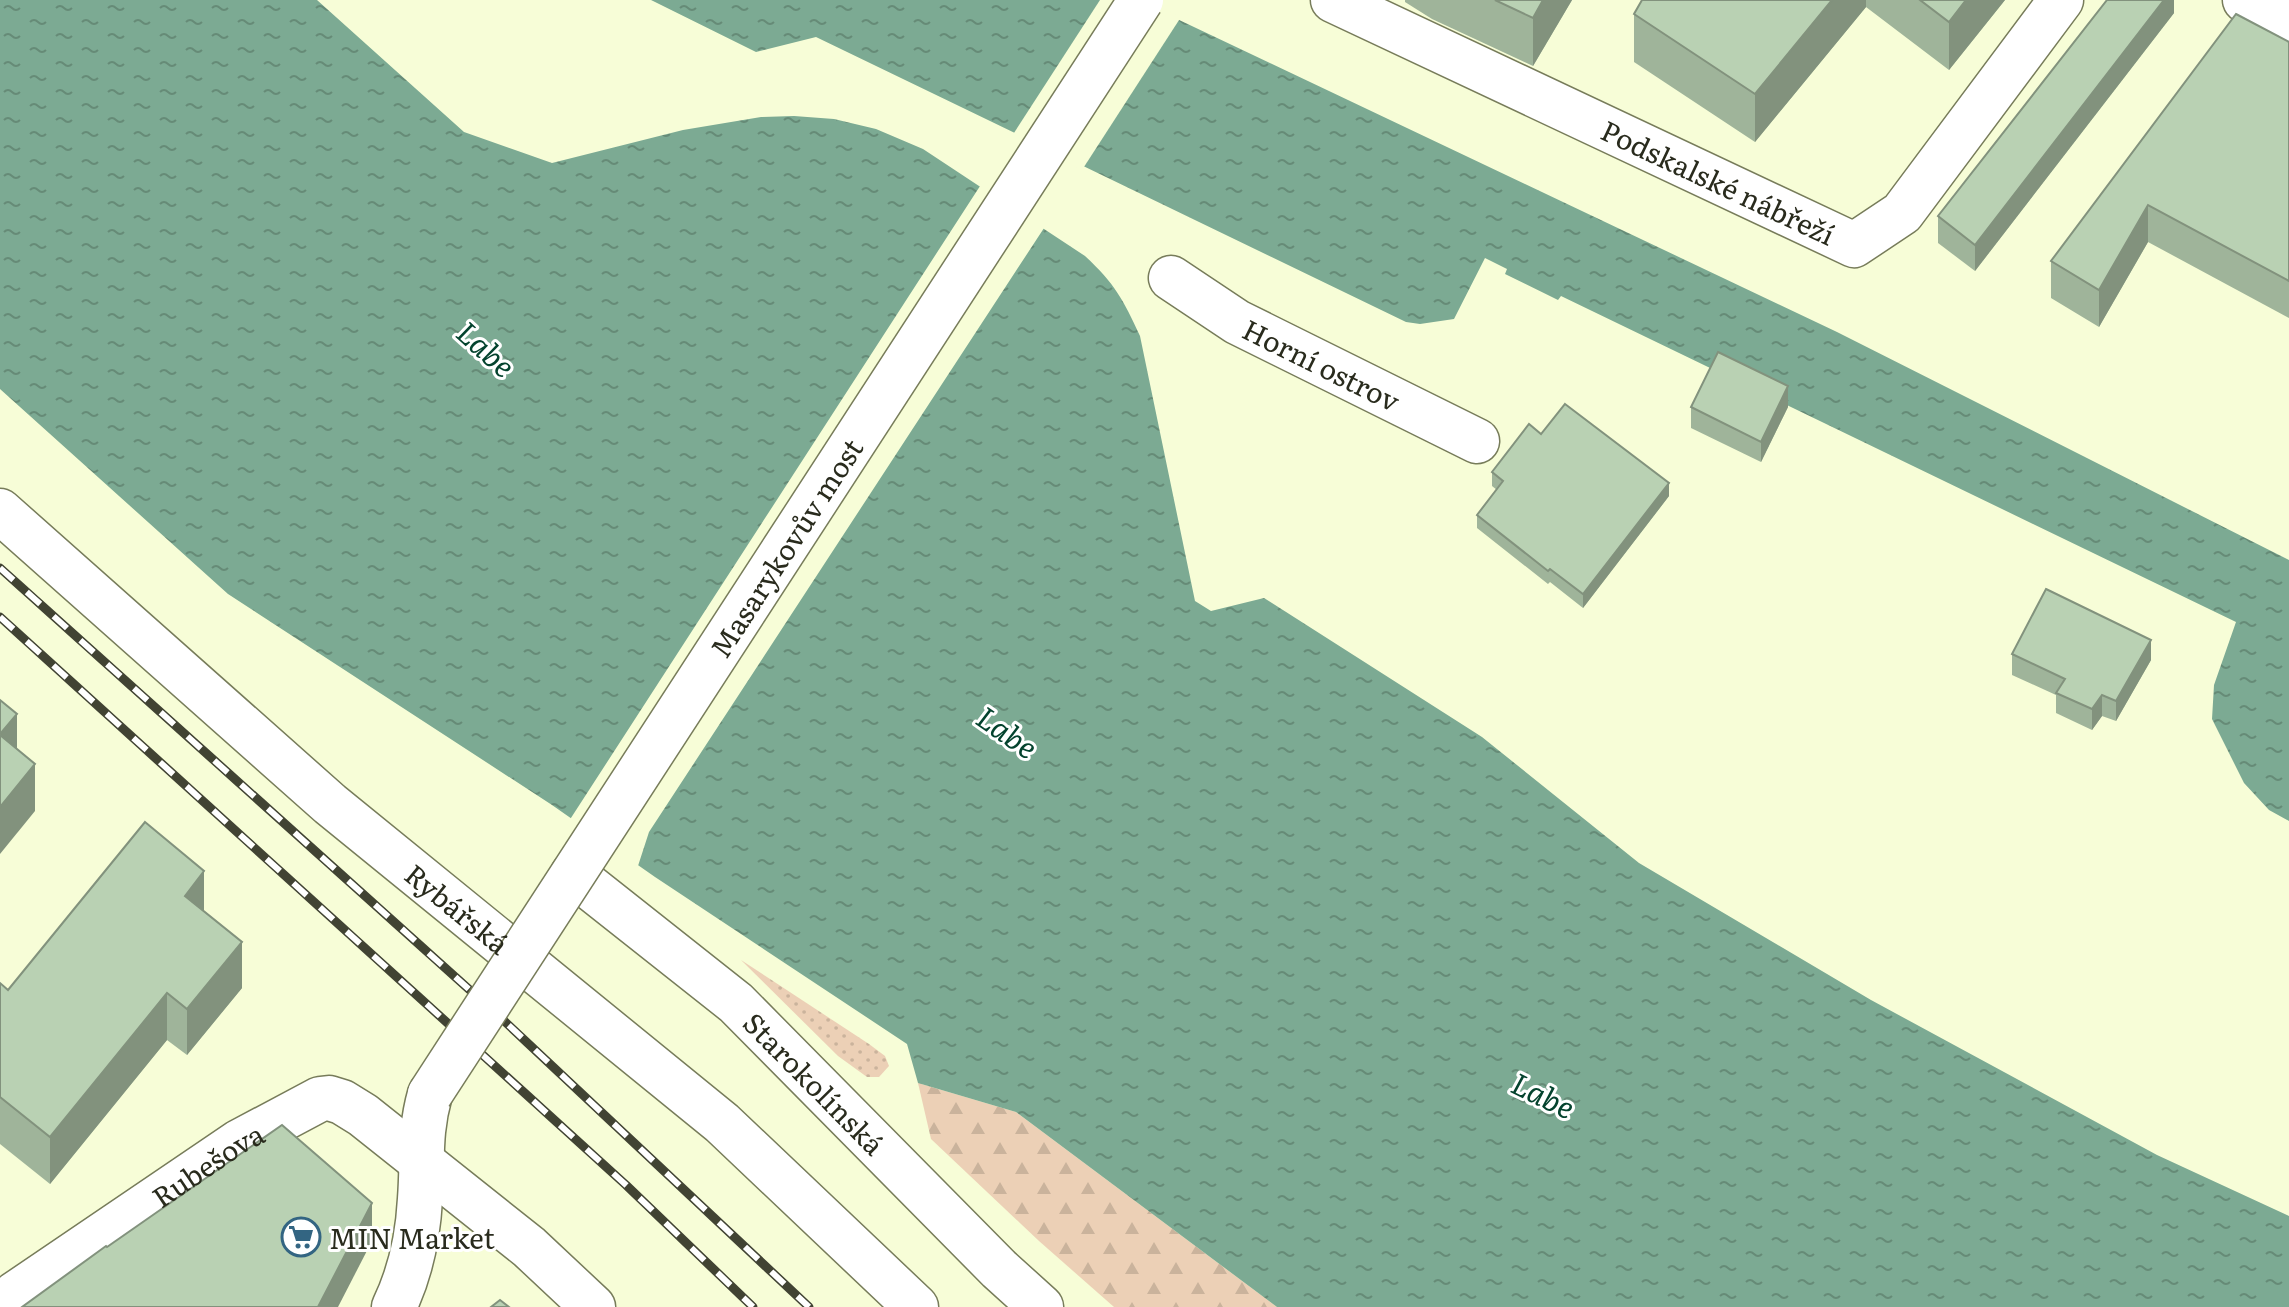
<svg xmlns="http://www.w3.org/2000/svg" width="2289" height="1307" viewBox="0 0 2289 1307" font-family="Literata,serif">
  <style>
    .grass { fill: url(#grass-dots) }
    .forest { fill: url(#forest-firs) }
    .water { fill: url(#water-ripples) }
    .pier { fill: #f7fdd7 }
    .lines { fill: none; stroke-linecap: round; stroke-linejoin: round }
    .minor-casing { stroke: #777c5a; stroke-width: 47 }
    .minor { stroke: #fff; stroke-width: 44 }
    .rail-casing { stroke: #414333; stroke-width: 9 }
    .rail { stroke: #fff; stroke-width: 6; stroke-dasharray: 18; stroke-linecap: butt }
    .minor-bridge-casing { stroke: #777c5a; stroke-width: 47; stroke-linecap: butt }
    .minor-bridge { stroke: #fff; stroke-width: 44 }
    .wall { fill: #9fb49a }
    .shaded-wall { fill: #82927d }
    .building { fill: #b9d1b3; stroke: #82927d; stroke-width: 2 }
    .labels { text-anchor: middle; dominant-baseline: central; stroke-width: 6; stroke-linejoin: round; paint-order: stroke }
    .street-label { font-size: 28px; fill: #292b1d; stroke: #fff }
    .poi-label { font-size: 28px; fill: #292b1d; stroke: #fff; text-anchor: start }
    .water-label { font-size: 30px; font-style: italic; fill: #04432e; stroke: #fff }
  </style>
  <defs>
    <pattern id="grass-dots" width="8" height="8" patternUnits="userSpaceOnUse" patternTransform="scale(2)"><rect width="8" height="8" fill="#ecd0b6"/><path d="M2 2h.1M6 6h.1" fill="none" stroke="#cab39c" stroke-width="1.8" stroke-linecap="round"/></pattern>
    <pattern id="forest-firs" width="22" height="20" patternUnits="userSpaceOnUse" patternTransform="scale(2)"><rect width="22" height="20" fill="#ecd0b6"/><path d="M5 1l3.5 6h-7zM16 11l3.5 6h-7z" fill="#cab39c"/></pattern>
    <pattern id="water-ripples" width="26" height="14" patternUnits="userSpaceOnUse" patternTransform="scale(2)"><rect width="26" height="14" fill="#7caa93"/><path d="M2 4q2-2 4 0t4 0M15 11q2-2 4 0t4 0" fill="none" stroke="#668b77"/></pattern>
  </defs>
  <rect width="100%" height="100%" fill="#f7fdd7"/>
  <polygon class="grass" points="741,960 869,1044 885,1056 889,1066 879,1077 867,1077 838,1056"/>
  <polygon class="forest" points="918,1083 1016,1112 1277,1307 1114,1307 1039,1241 931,1139"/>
  <g class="water">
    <path d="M 0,0 L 317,0 L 464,132 L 552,163 L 683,130 L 761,117 L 794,116 L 834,119 L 876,129 L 923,149 L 1085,256 C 1115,284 1123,299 1140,336 L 1195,601 L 1211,611 L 1264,598 L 1482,737 L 1639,863 L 1871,1000 L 2157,1155 L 2289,1216 L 2289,1307 L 1277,1307 L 1016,1112 L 918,1083 L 907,1044 L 655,877 L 552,805 L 228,594 L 0,389 Z"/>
    <polygon points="651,0 1137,0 1837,332 2289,560 2289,821 2269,810 2244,783 2212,719 2214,685 2236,622 1561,296 1558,300 1505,274 1507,269 1485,258 1454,319 1420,324 1406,322 816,37 756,52"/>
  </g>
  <g class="pier">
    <polygon points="1100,0 1146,0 1181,17 1082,170 1012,136"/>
    <polygon points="982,183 1046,225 649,832 637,869 569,821"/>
  </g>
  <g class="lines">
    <g class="minor-casing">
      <g id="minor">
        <path id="s1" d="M 1333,0 L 1854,245 L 1902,213 L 2061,0"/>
        <polyline points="2245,0 2289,25"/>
        <path id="s2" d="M 1171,278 L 1237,322 L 1477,441"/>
        <path id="s3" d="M 0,511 L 330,804 L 722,1123 L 916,1307"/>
        <path id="s4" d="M 573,874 L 736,1003 L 999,1269 L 1041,1307"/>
        <path id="s5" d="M 0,1307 L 15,1294 L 239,1142 L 320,1099 L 329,1098 L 342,1102 L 363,1115 L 529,1247 L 593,1307"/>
        <path d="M 394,1307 C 410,1274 418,1236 420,1199 C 423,1160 419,1133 430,1094"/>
      </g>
    </g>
    <use href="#minor" class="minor"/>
    <g class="rail-casing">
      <g id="rail">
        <polyline points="0,568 501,1018 809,1307"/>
        <polyline points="0,617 626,1185 753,1307"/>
      </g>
    </g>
    <use href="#rail" class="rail"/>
    <g class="minor-bridge-casing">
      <g id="minor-bridge">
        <path id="s6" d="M 430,1094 L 1141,0"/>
      </g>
    </g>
    <use href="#minor-bridge" class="minor-bridge"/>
  </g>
  <g class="wall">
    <polygon points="1405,0 1572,0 1533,66 1432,19 1405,2"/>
    <polygon points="1642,0 2005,0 1949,70 1866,7 1755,142 1634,62 1634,14"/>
    <polygon points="2174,0 2174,13 1975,271 1938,243 1938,216"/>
    <polygon points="2289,42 2289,318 2148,242 2099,327 2051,298 2051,261"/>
    <polygon points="1691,407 1788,407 1761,462 1691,428"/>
    <polygon points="1541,434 1669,496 1583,608 1550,582 1548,584 1477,528 1477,515 1497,490 1492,486 1492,472"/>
    <polygon points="2012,654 2151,660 2116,721 2102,716 2092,730 2056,713 2056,695 2012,675"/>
    <polygon points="204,911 242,988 187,1055 167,1040 50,1184 0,1144 0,983 8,990"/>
  </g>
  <g class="shaded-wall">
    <polygon points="1543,0 1572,0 1533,66 1533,18"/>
    <polygon points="1832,0 1866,0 1866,7 1755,142 1755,94"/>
    <polygon points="1966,0 2005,0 1949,70 1949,22"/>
    <polygon points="2164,0 2174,0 2174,13 1975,271 1975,245"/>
    <polygon points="2148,205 2148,242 2099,327 2099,290"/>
    <polygon points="1788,386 1788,407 1761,462 1761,442"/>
    <polygon points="1669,483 1669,496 1583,608 1583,594"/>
    <polygon points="2151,640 2151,660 2116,721 2116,701"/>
    <polygon points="2102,695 2102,716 2092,730 2092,709"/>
    <polygon points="17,714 17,761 0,734"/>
    <polygon points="35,764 35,811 0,854 0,807"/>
    <polygon points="204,871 204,917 185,896"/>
    <polygon points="242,942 242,988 187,1055 187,1009"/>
    <polygon points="167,993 167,1040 50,1184 50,1137"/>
    <polygon points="372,1203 372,1241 338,1307 318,1307"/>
  </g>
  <g class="building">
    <polygon points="1495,0 1543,0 1533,18"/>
    <polygon points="1642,0 1832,0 1755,94 1634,14"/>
    <polygon points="1920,0 1966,0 1949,22"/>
    <polygon points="2107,0 2164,0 1975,245 1938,216"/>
    <polygon points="2236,14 2289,42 2289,281 2148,205 2099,290 2051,261"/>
    <polygon points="1718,352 1788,386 1761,442 1691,407"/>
    <polygon points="1565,404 1669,483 1583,594 1550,569 1548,571 1477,515 1503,481 1492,472 1529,424 1541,434"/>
    <polygon points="2046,589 2151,640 2116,701 2102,695 2092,709 2056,693 2065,679 2012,654"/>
    <polygon points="0,700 17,714 0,734"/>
    <polygon points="0,735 35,764 0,807"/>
    <polygon points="145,822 204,871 185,896 242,942 187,1009 167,993 50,1137 0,1097 0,983 8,990"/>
    <polygon points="282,1125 372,1203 318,1307 22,1307 106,1246 107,1247"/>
    <polygon points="500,1300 509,1307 491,1307"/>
  </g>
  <defs>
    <g id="supermarket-ring" transform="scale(2)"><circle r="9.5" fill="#fff" stroke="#336582" stroke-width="1.5"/><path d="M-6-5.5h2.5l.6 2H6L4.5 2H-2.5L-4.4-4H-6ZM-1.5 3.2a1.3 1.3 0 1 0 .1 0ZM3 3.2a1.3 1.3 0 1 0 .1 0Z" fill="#336582"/></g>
  </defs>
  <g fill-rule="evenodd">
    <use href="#supermarket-ring" x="301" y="1237"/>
  </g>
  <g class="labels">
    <g class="street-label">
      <text stroke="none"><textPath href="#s1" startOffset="426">Podskalské nábřeží</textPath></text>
      <text stroke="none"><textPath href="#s2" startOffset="174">Horní ostrov</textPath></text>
      <text stroke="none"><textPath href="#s6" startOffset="652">Masarykovův most</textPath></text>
      <text stroke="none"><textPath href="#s3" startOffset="606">Rybářská</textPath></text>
      <text stroke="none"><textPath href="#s4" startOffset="320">Starokolínská</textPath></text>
      <text stroke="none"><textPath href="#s5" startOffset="252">Rubešova</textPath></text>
    </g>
    <g class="poi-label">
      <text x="329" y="1237">MIN Market</text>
    </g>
    <g class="water-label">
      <text transform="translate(487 348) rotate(42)">Labe</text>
      <text transform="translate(1008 731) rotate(35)">Labe</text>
      <text transform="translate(1544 1094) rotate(26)">Labe</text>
    </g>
  </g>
</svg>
